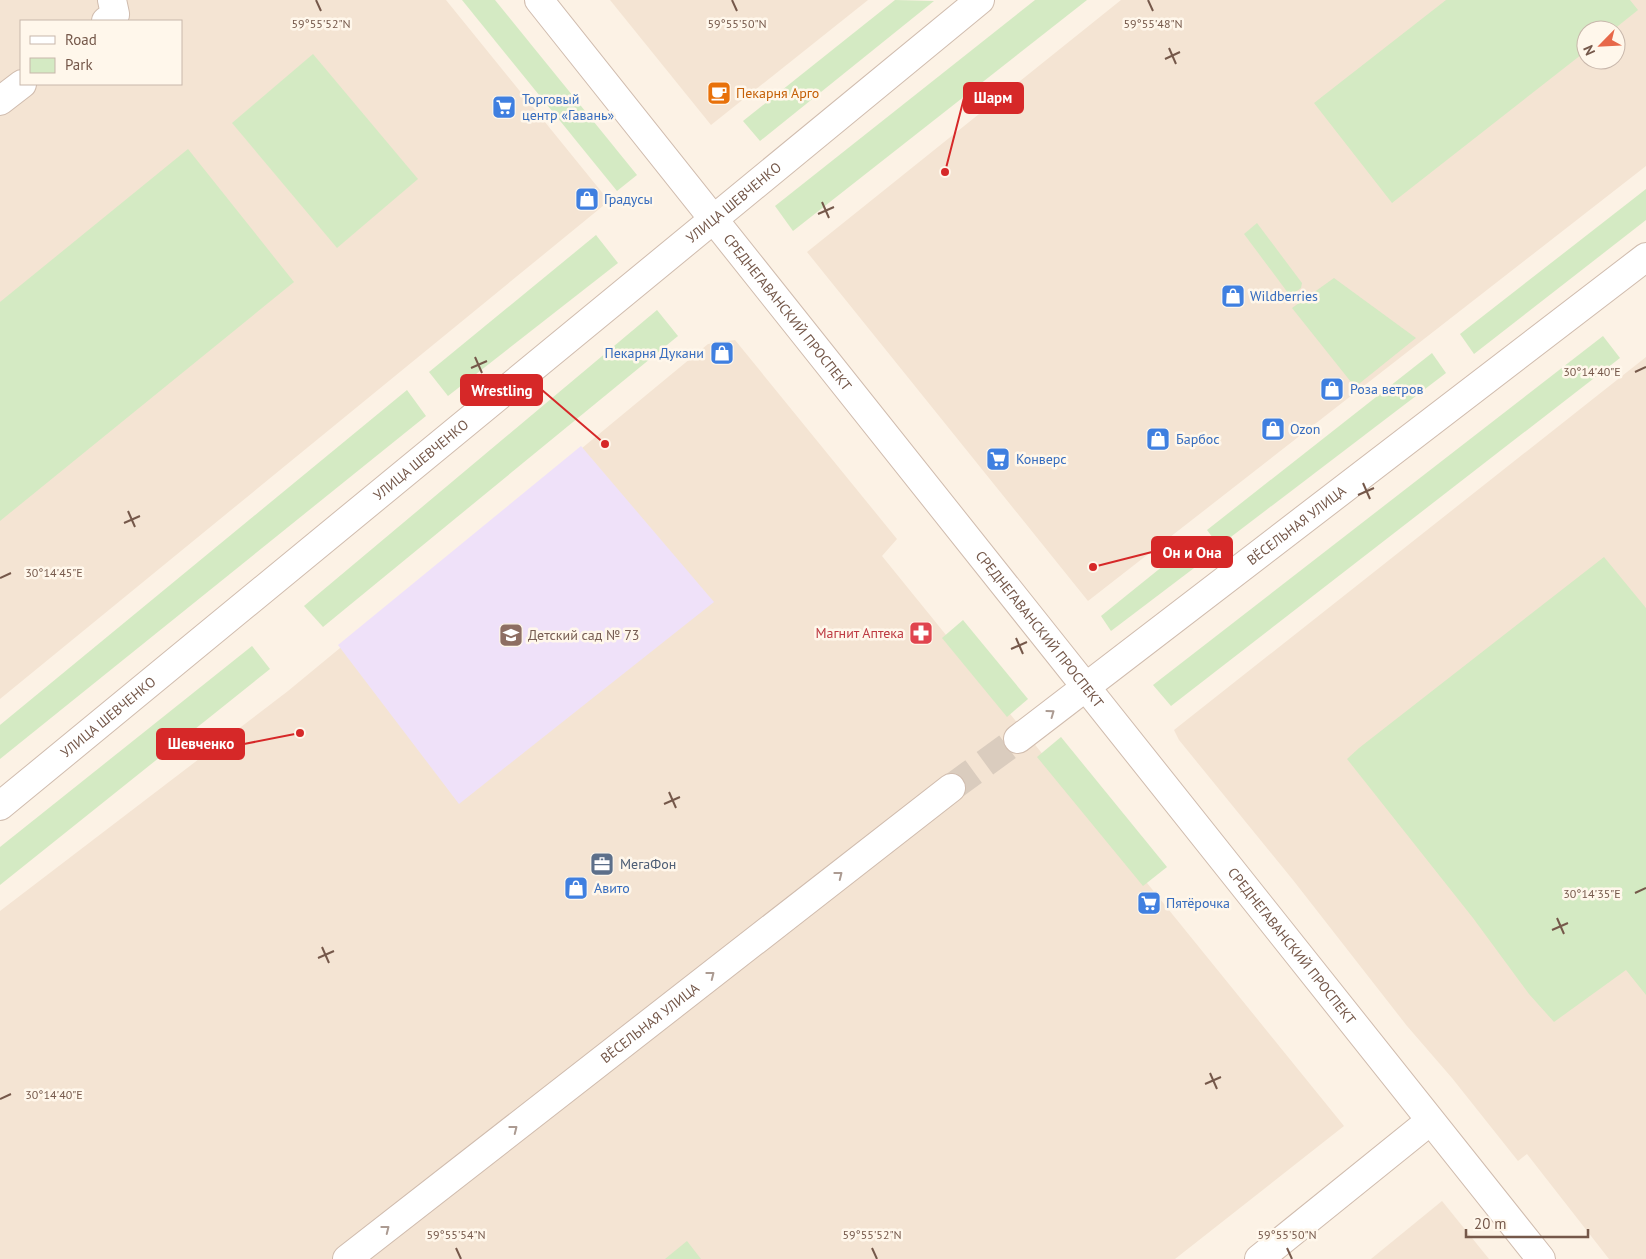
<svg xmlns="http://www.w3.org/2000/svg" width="1646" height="1259" viewBox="0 0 1646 1259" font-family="'PT Sans',sans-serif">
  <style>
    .residential { fill: #f4e4d3; fill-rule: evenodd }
    .education { fill: #efe1f9 }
    .green { fill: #d4eac3 }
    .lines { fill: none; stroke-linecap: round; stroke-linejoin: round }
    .minor-tunnel { stroke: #daccbe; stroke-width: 28; stroke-dasharray: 28 14; stroke-linecap: butt }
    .minor-casing { stroke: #d0bcae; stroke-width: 30 }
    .tertiary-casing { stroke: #d0bcae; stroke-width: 30 }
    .minor { stroke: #fff; stroke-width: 28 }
    .tertiary { stroke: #fff; stroke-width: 28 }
    .oneway { stroke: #ac9b92 }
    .ticks { fill: none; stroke: #75584a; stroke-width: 2 }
    .labels { text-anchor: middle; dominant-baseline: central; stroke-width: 5; stroke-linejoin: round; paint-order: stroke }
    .food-label { font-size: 14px; fill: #c56008; stroke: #fff7eb; text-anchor: start }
    .shop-label { font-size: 14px; fill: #366cbe; stroke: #fff7eb; text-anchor: start }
    .street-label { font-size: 14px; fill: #75584a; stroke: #fff7eb }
    .health-label { font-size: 14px; fill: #be3a42; stroke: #fff7eb; text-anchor: end }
    .education-label { font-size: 14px; fill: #785e54; stroke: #fff7eb; text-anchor: start }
    .service-label { font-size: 14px; fill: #4e5e75; stroke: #fff7eb; text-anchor: start }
    .ticks-label { font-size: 12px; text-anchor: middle; fill: #75584a; stroke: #fff7eb; stroke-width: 5; stroke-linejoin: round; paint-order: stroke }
    .leader { fill: none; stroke: #d62828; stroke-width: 2 }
    .callout-dot { fill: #d62828; stroke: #fff7eb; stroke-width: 2 }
    .callout { fill: #d62828; stroke: #d62828; stroke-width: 2 }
    .callout-label { font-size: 15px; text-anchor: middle; font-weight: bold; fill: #fff }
  </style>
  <rect width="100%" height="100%" fill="#fcf2e5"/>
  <g class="residential">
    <path d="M 0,0 L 446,0 L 609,201 L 0,699 ZM 21,21 L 181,21 L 181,84 L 21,84 Z"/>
    <polygon points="610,0 868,0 711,125"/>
    <path d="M 1121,0 L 1646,0 L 1646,166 L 1088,601 L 807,252 ZM 1586,30 L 1616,30 L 1616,60 L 1586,60 Z"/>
    <polygon points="735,340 897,539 882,556 1344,1126 1175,1259 0,1259 0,911 288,691 708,344"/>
    <polygon points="1646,357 1646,1259 1609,1259 1527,1154 1518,1161 1452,1078 1407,1026 1293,880 1179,740 1174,730"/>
    <polygon points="1442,1201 1489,1259 1371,1259"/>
  </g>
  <polygon class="education" points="581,446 714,602 459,804 338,645"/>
  <g class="green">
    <polygon points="462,0 495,0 637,175 617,191"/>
    <polygon points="895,0 934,1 760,141 743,121"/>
    <polygon points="1035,0 1087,0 793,231 775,206"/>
    <polygon points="1446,0 1630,0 1638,10 1613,30 1586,30 1586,51 1392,203 1314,103"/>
    <polygon points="313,54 418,179 337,248 232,123"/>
    <polygon points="188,149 294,282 0,521 0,302"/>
    <polygon points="1646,189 1646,220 1474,354 1460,334"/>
    <polygon points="1257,223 1302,283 1301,288 1293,294 1288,293 1244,234"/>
    <polygon points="596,235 618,263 448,396 429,372"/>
    <polygon points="1334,278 1416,338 1355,387 1292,308"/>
    <polygon points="657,310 678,336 323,627 304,606"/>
    <polygon points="1603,336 1620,358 1171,706 1153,685"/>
    <polygon points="1432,353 1446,373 1219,546 1207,530"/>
    <polygon points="407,390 426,416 0,759 0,725"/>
    <polygon points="1189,545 1202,562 1111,631 1101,616"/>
    <polygon points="1604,557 1646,608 1646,995 1626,970 1554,1022 1529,994 1473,918 1347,759 1359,748"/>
    <polygon points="963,620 1028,699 1007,717 942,638"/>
    <polygon points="252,646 270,669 0,885 0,847"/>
    <polygon points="1061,737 1167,867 1143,886 1037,757"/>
    <polygon points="687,1241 701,1259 665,1259"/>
  </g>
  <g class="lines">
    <polyline class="minor-tunnel" points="951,788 1018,739"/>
    <g class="minor-casing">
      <g id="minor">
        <path id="s1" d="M 539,0 L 1541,1259"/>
        <polyline points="106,21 115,14 112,0"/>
        <polyline points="0,101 22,84"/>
        <path id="s2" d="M 1018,739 L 1646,257"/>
        <path id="s3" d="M 347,1259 L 951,788"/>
        <polyline points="1259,1259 1430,1121"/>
      </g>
    </g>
    <g class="tertiary-casing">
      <g id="tertiary">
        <path id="s4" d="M 0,806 L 980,0"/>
      </g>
    </g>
    <use href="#minor" class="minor"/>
    <use href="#tertiary" class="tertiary"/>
  </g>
  <defs><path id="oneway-chevron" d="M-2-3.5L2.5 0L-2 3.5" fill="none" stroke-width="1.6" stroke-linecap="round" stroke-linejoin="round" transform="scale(1.25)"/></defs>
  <g class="oneway">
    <use href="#oneway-chevron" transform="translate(1051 713) rotate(-36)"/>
    <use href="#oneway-chevron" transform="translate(839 875) rotate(-38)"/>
    <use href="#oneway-chevron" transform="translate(711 975) rotate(-38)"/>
    <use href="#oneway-chevron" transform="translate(514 1129) rotate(-38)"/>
    <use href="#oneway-chevron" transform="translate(386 1229) rotate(-38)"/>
  </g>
  <path class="ticks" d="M 316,0 L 321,11M 732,0 L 737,11M 1148,0 L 1153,11M 1169,48 L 1176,64M 1165,59 L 1180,52M 822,202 L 829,218M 818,214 L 834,207M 475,357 L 482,373M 471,368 L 487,361M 1635,372 L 1646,367M 1363,483 L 1370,499M 1358,495 L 1374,488M 128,511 L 135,527M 124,523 L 140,516M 0,578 L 11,573M 1016,638 L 1023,654M 1011,649 L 1027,642M 669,792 L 676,808M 664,804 L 680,797M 1635,893 L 1646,888M 1557,918 L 1564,934M 1552,930 L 1568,923M 322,947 L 329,963M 318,958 L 334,951M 1210,1073 L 1217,1089M 1205,1084 L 1221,1077M 0,1099 L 11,1094M 456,1248 L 461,1259M 872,1248 L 877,1259M 1287,1248 L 1292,1259"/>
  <defs>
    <g id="cafe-square" transform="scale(1.25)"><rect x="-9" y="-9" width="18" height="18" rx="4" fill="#e8710a" stroke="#fff7eb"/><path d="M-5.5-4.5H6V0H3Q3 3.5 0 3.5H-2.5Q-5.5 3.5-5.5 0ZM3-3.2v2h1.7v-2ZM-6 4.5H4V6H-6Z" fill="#fff"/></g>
    <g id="supermarket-square" transform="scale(1.25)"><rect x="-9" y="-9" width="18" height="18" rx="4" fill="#3f7fe0" stroke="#fff7eb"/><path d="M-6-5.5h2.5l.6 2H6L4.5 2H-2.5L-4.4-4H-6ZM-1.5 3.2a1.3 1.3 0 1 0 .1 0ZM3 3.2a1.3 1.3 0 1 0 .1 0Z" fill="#fff"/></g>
    <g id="shop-square" transform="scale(1.25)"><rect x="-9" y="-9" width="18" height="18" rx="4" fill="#3f7fe0" stroke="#fff7eb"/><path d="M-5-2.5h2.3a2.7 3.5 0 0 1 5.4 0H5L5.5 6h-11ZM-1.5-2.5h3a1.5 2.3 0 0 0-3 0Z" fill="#fff"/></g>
    <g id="pharmacy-square" transform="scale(1.25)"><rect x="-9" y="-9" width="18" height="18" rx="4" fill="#e0444e" stroke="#fff7eb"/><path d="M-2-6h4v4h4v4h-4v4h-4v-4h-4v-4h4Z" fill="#fff"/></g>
    <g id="school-square" transform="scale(1.25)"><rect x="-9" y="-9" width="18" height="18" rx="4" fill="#8d6e63" stroke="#fff7eb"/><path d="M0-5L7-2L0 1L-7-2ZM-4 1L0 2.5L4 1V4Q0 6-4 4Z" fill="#fff"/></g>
    <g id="office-square" transform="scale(1.25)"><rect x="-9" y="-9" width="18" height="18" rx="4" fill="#5c6f8a" stroke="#fff7eb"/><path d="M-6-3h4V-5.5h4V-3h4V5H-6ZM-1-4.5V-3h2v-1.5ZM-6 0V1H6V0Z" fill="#fff"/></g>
  </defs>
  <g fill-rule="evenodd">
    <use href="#cafe-square" x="719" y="93"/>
    <use href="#supermarket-square" x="504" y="107"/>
    <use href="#shop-square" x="587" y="199"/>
    <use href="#shop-square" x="1233" y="296"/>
    <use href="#shop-square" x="722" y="353"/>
    <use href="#shop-square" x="1332" y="389"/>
    <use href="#shop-square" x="1273" y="429"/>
    <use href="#shop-square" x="1158" y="439"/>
    <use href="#supermarket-square" x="998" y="459"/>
    <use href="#pharmacy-square" x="921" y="633"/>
    <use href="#school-square" x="511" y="635"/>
    <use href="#office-square" x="602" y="864"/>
    <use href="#shop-square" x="576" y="888"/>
    <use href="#supermarket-square" x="1149" y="903"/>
  </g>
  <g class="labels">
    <g class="food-label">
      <text x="736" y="93">Пекарня Арго</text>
    </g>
    <g class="shop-label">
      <text x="522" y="99">Торговый<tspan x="522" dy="16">центр «Гавань»</tspan></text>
      <text x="604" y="199">Градусы</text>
      <text x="1250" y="296">Wildberries</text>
      <text x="704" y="353" text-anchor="end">Пекарня Дукани</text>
      <text x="1350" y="389">Роза ветров</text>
      <text x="1290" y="429">Ozon</text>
      <text x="1176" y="439">Барбос</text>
      <text x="1016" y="459">Конверс</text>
      <text x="594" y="888">Авито</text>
      <text x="1166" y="903">Пятёрочка</text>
    </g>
    <g class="street-label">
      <text stroke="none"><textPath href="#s4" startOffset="950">УЛИЦА ШЕВЧЕНКО</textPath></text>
      <text stroke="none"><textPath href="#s1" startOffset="399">СРЕДНЕГАВАНСКИЙ ПРОСПЕКТ</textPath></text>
      <text stroke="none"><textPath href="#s4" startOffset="545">УЛИЦА ШЕВЧЕНКО</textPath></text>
      <text stroke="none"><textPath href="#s2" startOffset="351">ВЁСЕЛЬНАЯ УЛИЦА</textPath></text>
      <text stroke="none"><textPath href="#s1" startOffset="804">СРЕДНЕГАВАНСКИЙ ПРОСПЕКТ</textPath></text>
      <text stroke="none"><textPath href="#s4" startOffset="140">УЛИЦА ШЕВЧЕНКО</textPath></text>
      <text stroke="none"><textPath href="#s1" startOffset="1209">СРЕДНЕГАВАНСКИЙ ПРОСПЕКТ</textPath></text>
      <text stroke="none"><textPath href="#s3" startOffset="384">ВЁСЕЛЬНАЯ УЛИЦА</textPath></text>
    </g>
    <g class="health-label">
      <text x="904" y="633">Магнит Аптека</text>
    </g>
    <g class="education-label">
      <text x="528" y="635">Детский сад № 73</text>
    </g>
    <g class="service-label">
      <text x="620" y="864">МегаФон</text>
    </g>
  </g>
  <g class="ticks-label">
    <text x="321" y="28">59°55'52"N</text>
    <text x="737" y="28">59°55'50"N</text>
    <text x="1153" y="28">59°55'48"N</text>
    <text x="1592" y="376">30°14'40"E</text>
    <text x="54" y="577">30°14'45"E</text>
    <text x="1592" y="898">30°14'35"E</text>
    <text x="54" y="1099">30°14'40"E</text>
    <text x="456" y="1239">59°55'54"N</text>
    <text x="872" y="1239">59°55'52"N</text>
    <text x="1287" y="1239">59°55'50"N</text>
  </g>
  <path class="leader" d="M945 172L964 98M605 444L542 390M1093 567L1152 552M300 733L244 744"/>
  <g class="callout-dot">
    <circle cx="945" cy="172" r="5"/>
    <circle cx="605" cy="444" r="5"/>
    <circle cx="1093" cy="567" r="5"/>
    <circle cx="300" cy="733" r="5"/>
  </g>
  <g class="callout">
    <rect x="964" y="83" width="59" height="30" rx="5"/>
    <rect x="461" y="375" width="81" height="30" rx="5"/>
    <rect x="1152" y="537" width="80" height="30" rx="5"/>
    <rect x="157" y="729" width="87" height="30" rx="5"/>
  </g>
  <g class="callout-label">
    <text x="993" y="103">Шарм</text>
    <text x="502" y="396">Wrestling</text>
    <text x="1192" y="558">Он и Она</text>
    <text x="201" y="749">Шевченко</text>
  </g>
  <rect x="20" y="20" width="162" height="65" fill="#fff7eb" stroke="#c8b7ab"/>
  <rect x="30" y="36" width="25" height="8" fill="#ffffff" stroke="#c8b7ab"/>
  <text x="65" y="45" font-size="15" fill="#75584a">Road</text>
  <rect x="30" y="58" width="25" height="15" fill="#d4eac3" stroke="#c8b7ab"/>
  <text x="65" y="70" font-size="15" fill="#75584a">Park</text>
  <g transform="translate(1601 45) rotate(246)"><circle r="24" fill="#fff7eb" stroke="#c8b7ab"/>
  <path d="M0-4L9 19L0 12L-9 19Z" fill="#e76849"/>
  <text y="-8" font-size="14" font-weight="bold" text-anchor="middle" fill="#75584a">N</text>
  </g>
  <path d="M1466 1229v8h122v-8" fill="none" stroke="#75584a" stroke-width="2.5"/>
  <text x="1474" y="1229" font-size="15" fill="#75584a" stroke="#fff7eb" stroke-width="4" paint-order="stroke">20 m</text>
</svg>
